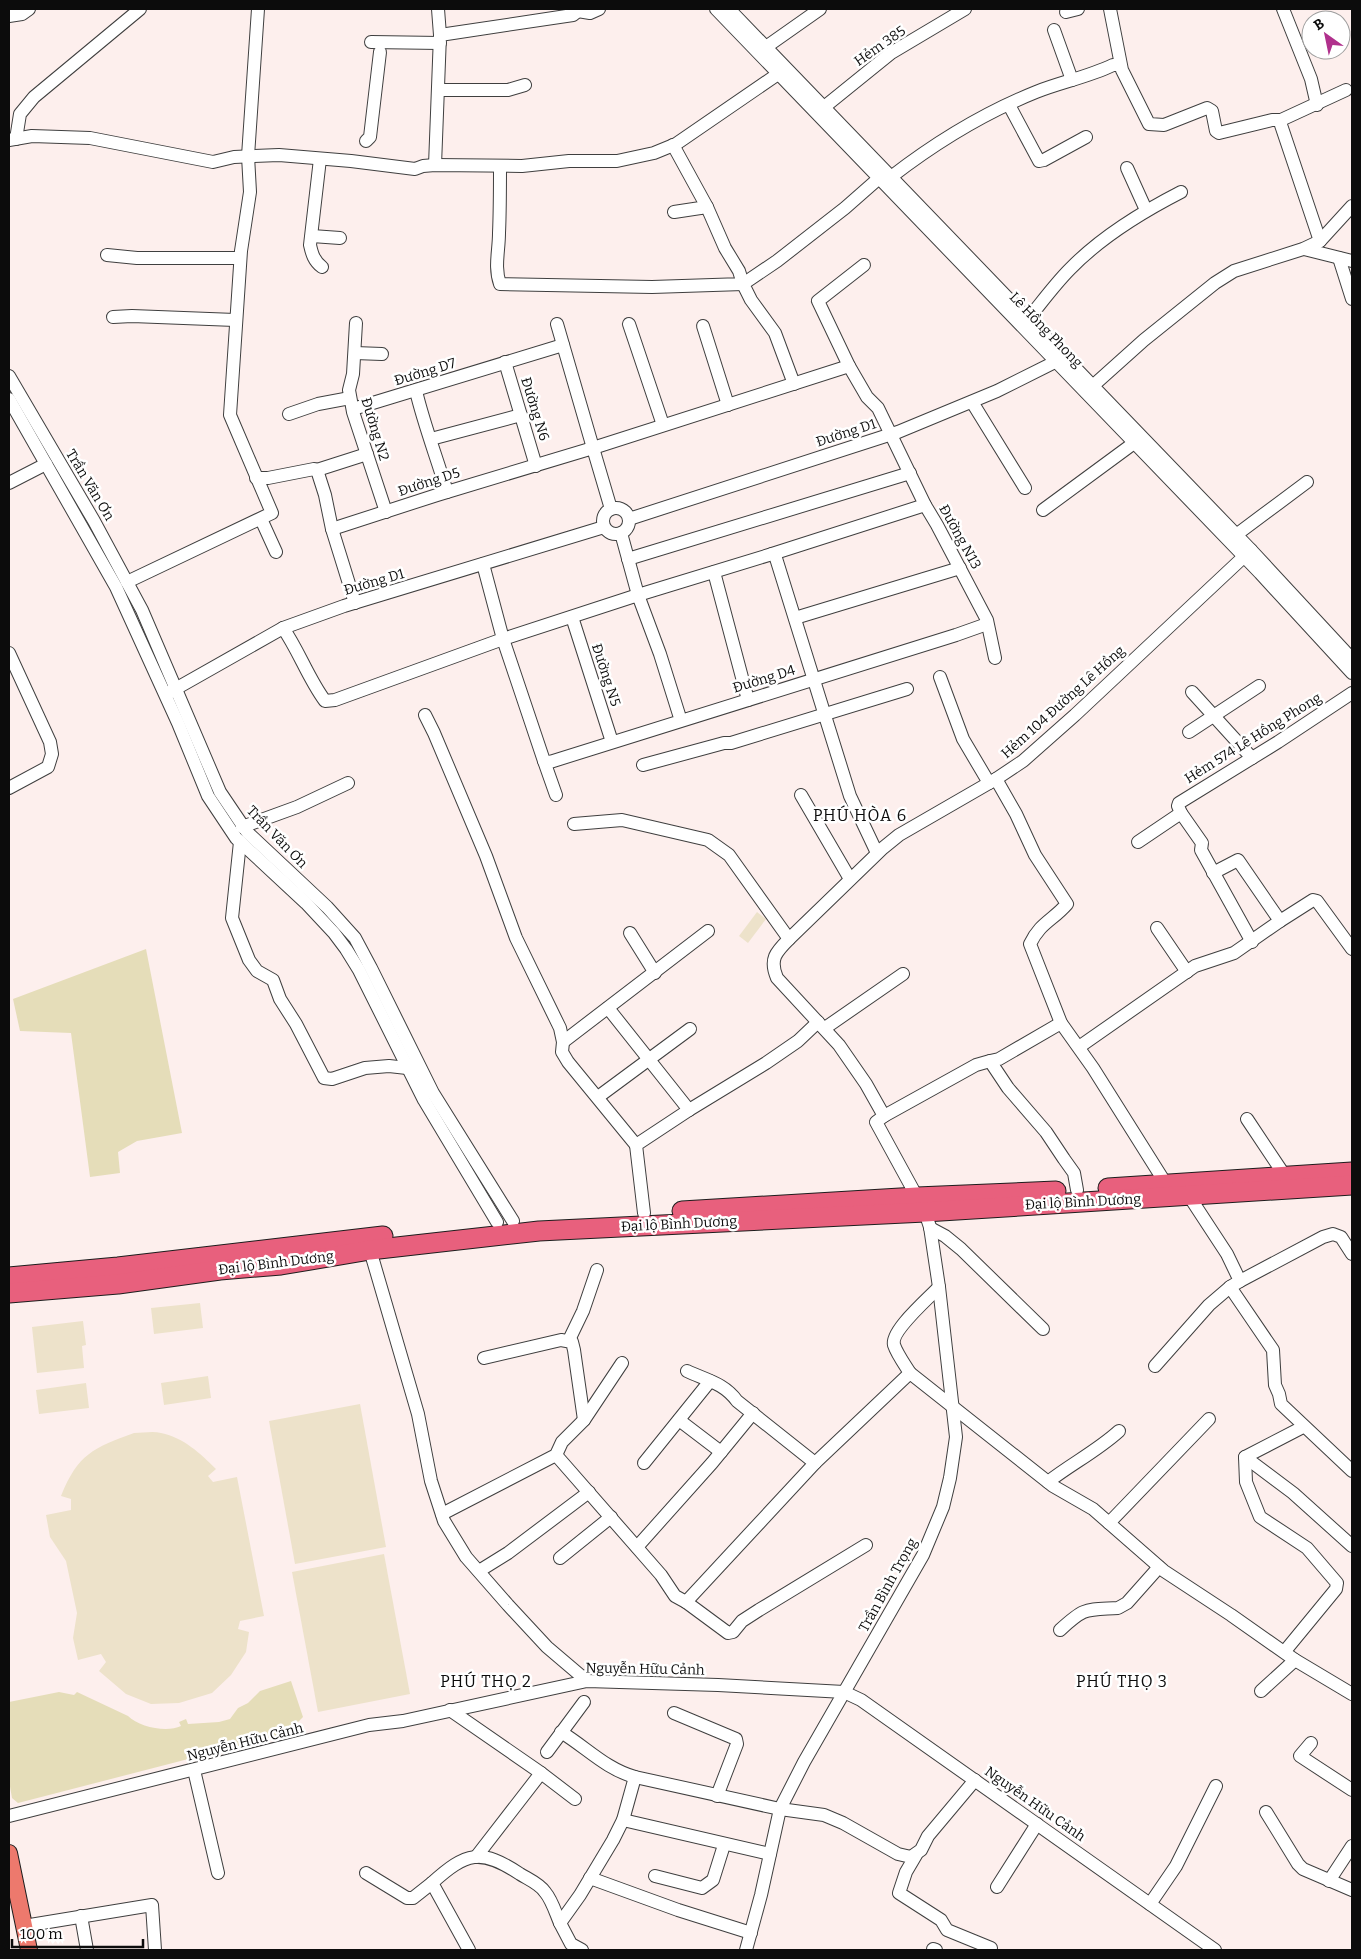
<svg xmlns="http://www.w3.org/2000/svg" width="1361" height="1959" viewBox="0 0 1361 1959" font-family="Bitter,serif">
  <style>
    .green { fill: #e5ddb9 }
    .pitch { fill: #ede2ca }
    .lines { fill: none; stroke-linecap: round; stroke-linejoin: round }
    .minor-casing { stroke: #3f3f3f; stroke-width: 14 }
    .major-casing { stroke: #1d1d1d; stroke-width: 18 }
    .highway-casing { stroke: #1d1d1d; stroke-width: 21 }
    .minor { stroke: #fff; stroke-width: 12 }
    .major { stroke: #ed796d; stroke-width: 16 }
    .highway { stroke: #e8607d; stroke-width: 19 }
    .labels { text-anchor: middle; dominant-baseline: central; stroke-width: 5; stroke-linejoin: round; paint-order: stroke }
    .street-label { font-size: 14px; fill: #0c0c0c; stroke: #fff }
    .quarter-label { font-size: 16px; letter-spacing: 1px; fill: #0c0c0c; stroke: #fff }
  </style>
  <rect width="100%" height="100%" fill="#fdefed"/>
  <g class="green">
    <polygon points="146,949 182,1133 137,1141 118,1152 120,1173 90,1177 71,1033 20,1031 13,999"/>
    <path d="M 291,1681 L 303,1717 L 296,1724 L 293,1732 L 18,1803 L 12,1798 L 9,1781 L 9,1702 L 59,1692 L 74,1695 L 77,1692 L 128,1716 C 139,1727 167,1733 181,1726 L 179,1722 L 186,1719 L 188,1724 L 219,1722 L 230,1719 L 238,1708 L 248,1703 L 260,1691 Z"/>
  </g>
  <g class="pitch">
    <polygon points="757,912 766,919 748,943 739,936"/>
    <polygon points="200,1303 203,1328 154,1334 151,1308"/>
    <polygon points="83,1321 86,1345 82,1346 84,1368 37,1373 32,1327"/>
    <polygon points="208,1376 211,1398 164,1405 161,1383"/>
    <polygon points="86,1383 89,1408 39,1414 36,1390"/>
    <polygon points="360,1404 386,1547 295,1564 269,1421"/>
    <path d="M 134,1433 C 143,1433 153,1431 161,1433 C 184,1438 200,1453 216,1469 L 208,1476 L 213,1482 L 237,1477 L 264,1616 L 240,1621 L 238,1629 L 249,1632 L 246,1652 L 231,1675 L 212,1693 L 179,1703 L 151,1704 L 126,1694 L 99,1671 L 106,1662 L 101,1654 L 78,1660 L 73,1638 L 77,1613 L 66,1561 L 50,1537 L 46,1515 L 71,1510 L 71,1499 L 61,1496 C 78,1454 93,1448 134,1433 Z"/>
    <polygon points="384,1554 410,1694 318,1712 292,1572"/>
  </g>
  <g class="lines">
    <g class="minor-casing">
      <g id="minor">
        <polyline points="438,9 440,35"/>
        <polyline points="716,9 1260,573 1352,673"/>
        <polyline points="729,9 1251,550 1352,659"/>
        <polyline points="1110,9 1122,70 1149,124 1164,125 1207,108 1212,111 1216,131 1219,133 1272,120 1281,120"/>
        <polyline points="1283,9 1311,79 1317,105"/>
        <polyline points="578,11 590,13 599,9"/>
        <polyline points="1066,12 1078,9"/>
        <polyline points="9,16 22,14 29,9"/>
        <polyline points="1054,30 1072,80"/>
        <polyline points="371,42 440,43"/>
        <polyline points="766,47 820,9"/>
        <polyline points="438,90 508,90 525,85"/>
        <polyline points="1009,105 1039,161 1044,160 1086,137"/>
        <polyline points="818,112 891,53 965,9"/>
        <polyline points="16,139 20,114 34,97 140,9"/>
        <polyline points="9,140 32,136 90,138 213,162 234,157 279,155 351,161 415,169 423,166 435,165 522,166 569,161 617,161 654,153 676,144 778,74"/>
        <polyline points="366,141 370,137 380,52"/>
        <polyline points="673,145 707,207"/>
        <path d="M 320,159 L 310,245 C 312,254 314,261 322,267"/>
        <polyline points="435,165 440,35 573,15 578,11 578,9"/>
        <path d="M 500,166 C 500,188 500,211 499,233 C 499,251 494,267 500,284 L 652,287 L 743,284 L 739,271 L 725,248 L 707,207 L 674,212"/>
        <polyline points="1127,168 1146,210"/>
        <path d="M 891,177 C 935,143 984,113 1036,92 C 1061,82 1088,77 1113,65 L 1120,65"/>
        <polyline points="312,236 340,238"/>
        <polyline points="1320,241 1281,125 1281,120 1346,90"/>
        <polyline points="1304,249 1352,261"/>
        <polyline points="107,255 137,258 240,258"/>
        <polyline points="1339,258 1352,299"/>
        <polyline points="113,317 132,316 235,320"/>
        <path d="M 1028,319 C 1042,302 1055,284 1070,269 C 1101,237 1142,212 1181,192"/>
        <polyline points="356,323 353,374 349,390 353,412 386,512"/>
        <polyline points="557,324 593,448 849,366 867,397 878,408 925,505 937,525 987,620 995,658"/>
        <polyline points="629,324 663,425"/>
        <polyline points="703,326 728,405"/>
        <polyline points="355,353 382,354"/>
        <polyline points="505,362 536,466"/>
        <polyline points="849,366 818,301 864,265"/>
        <polyline points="9,376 94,521 142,610 220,792 247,832 327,907 355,938 371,968 433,1093 513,1221"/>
        <polyline points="794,384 775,333 751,300 743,284 777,261 845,208 878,179"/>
        <path d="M 416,391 C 424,425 437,458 447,492"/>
        <polyline points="1086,392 1144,340 1215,283 1234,271 1303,249 1320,241 1352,206"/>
        <polyline points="9,399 116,587 178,723 208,796 236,838 306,903 334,933 346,949 359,970 424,1100 497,1222"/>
        <polyline points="972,402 1025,488"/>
        <polyline points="353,409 563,345"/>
        <polyline points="289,414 318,404 350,398"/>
        <polyline points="431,439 521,415"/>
        <polyline points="317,470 367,454"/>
        <polyline points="256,478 268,478 314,469 317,470 325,495 332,529 355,603"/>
        <polyline points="9,483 46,464"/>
        <circle cx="616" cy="521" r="13"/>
        <polyline points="1043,510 1134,443"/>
        <polyline points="261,519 276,552"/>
        <polyline points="629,519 898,432 997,391 1063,358"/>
        <polyline points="332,529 437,495 593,448 611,509"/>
        <polyline points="621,533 638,595 772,554 775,555 850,796 877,853"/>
        <polyline points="1236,535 1307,482"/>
        <polyline points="772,554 925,505"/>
        <polyline points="628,559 910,473"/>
        <polyline points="714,572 748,700"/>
        <polyline points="127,582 272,513 230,415 241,251 250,192 248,156 258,9"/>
        <polyline points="572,617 612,742"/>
        <polyline points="795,618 960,568"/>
        <path d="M 283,628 C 299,651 308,678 325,701 L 335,700 L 503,639 L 483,564"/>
        <polyline points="9,653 50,742 52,754 48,767 9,788"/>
        <polyline points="940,677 963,739 989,783"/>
        <polyline points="170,692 283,628 344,606 604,527"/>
        <polyline points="1192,692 1252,758"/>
        <polyline points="425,715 434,733 486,856 516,938 560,1028 563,1042 562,1052 568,1062 636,1145"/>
        <polyline points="681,721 660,654 638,595 503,639 544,761 550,762 956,635 987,624"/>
        <polyline points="1189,732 1259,686"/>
        <polyline points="544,761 556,795"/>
        <polyline points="643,765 724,743 731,743 907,689"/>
        <path d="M 996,779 L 1016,814 L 1035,855 L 1067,904 C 1052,921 1040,923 1030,944 L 1061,1023 L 1093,1068 L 1166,1184"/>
        <polyline points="801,795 850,879"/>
        <polyline points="1181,813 1178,806 1179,803 1278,742 1352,693"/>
        <polyline points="574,824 622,820 708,840 729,855 789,939"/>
        <polyline points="242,827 297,807 348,783"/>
        <polyline points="240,842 232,918 249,960 257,971 273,980 280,999 296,1024 324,1078 332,1079 365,1068 389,1066 407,1068 412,1066"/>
        <polyline points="1138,842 1181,813 1202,843 1201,850 1252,942"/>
        <polyline points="1213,873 1238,860 1280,921 1313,900 1317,901 1352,949"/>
        <polyline points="1157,928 1187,972"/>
        <polyline points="630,933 655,973"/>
        <polyline points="608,1008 689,1110"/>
        <polyline points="1061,1023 999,1059 990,1061 1008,1088 1046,1132 1064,1159 1074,1173 1077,1190"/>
        <polyline points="825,1028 903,974"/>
        <polyline points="563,1042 708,931"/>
        <polyline points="1079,1047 1195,966 1234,953 1280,921"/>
        <polyline points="598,1097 690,1029"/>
        <polyline points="884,1116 976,1065 990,1061"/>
        <polyline points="1247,1119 1285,1176"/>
        <polyline points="1189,1196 1227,1254 1240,1281 1230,1287 1273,1350 1275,1385 1279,1394 1281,1404 1352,1471"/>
        <path d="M 917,1197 L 876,1122 L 884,1116 L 866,1084 L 839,1045 L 777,978 C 769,959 776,952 789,939 L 883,848 L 899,835 L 996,779 L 1023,761 L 1075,715 L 1251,550"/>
        <polyline points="644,1213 636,1145 689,1110 766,1063 798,1041 818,1022"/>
        <polyline points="930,1228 945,1236 961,1249 1043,1329"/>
        <polyline points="370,1250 418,1414 431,1481 444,1521 466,1557 508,1605 547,1647 587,1681"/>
        <polyline points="1240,1281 1323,1237 1333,1234 1341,1237 1352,1254"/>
        <polyline points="569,1340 583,1311 597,1270"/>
        <polyline points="484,1358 561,1340 572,1342 574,1350 584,1420"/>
        <polyline points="1155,1366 1209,1305 1230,1287"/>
        <path d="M 687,1371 C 706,1380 724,1383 737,1401 L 815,1463"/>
        <path d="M 910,1373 C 905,1365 897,1354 894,1345 C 890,1331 929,1298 939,1287"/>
        <polyline points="679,1420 721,1452"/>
        <polyline points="1303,1427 1245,1457 1293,1493 1352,1546"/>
        <polyline points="556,1455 661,1575 675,1596 686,1602 815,1463 910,1373 1053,1486 1093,1509 1164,1571 1231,1615 1295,1660 1352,1694"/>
        <polyline points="1245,1457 1246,1482 1260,1517 1307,1548 1337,1583 1336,1589 1285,1651"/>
        <polyline points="644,1463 710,1381"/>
        <path d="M 1048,1482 C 1071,1464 1097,1451 1119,1431"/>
        <polyline points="442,1514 556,1455 562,1442 584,1420 622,1363"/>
        <polyline points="1109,1523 1209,1419"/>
        <polyline points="637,1547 712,1463 753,1413"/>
        <polyline points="560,1558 611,1517"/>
        <polyline points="479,1571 508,1553 589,1492"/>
        <polyline points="686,1602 728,1633 733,1632 742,1621 759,1610 866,1545"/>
        <path d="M 1060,1630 C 1085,1607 1085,1610 1118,1608 L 1127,1603 L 1159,1567"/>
        <polyline points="1261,1691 1295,1660"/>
        <polyline points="450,1710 541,1773 575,1799"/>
        <polyline points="674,1713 736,1739 737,1744 717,1796"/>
        <path d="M 561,1732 C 587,1748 606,1769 635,1777"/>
        <polyline points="1311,1743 1300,1756 1352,1790"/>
        <polyline points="547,1752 584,1702"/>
        <polyline points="194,1770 218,1873"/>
        <polyline points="1266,1812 1298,1864 1303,1869 1352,1890"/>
        <polyline points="9,1816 369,1725 403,1721 587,1681 718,1685 844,1692 861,1700 1215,1950"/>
        <polyline points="623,1820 770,1854"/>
        <polyline points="916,1855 906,1872 899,1893 941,1920 947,1930 991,1948"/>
        <polyline points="476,1857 541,1773"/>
        <polyline points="366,1873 407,1898 413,1898 432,1883"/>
        <polyline points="655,1876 702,1888 713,1880 724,1845"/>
        <polyline points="590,1878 678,1910 751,1933"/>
        <polyline points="1329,1881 1352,1846"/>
        <polyline points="997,1887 1037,1824"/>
        <polyline points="1150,1904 1176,1866 1216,1786"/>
        <polyline points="81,1916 87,1950"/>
        <polyline points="24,1926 152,1905 155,1950"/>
        <polyline points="933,1949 936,1950"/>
        <path d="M 469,1950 L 432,1883 C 466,1852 481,1848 520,1874 C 528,1879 540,1884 545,1892 C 552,1900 556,1914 560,1923"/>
        <polyline points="582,1950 571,1944 560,1923 580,1895 613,1840 623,1820 635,1777 780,1809 824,1815 843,1823 898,1854 911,1857 921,1850 928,1836 975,1780"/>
        <polyline points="746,1950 761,1895 780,1809 804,1762 923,1555 943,1507 950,1478 956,1437 939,1287 930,1227 925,1212"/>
      </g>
    </g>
    <g class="major-casing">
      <polyline id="major" points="9,1853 29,1950"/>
    </g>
    <g class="highway-casing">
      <g id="highway">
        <polyline points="1108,1188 1352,1172"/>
        <polyline points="682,1211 917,1197 1056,1191"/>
        <polyline points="9,1277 118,1267 383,1236"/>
        <polyline points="9,1293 118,1284 220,1270 281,1265 370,1250 539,1231 925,1212 1352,1185"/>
      </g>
    </g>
    <use href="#minor" class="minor"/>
    <use href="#major" class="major"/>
    <use href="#highway" class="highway"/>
  </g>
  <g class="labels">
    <g class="street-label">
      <text transform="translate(880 46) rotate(-35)">Hẻm 385</text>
      <text transform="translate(1046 330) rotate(46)">Lê Hồng Phong</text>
      <text transform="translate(425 372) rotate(-17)">Đường D7</text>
      <text transform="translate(535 409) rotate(73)">Đường N6</text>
      <text transform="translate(375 429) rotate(73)">Đường N2</text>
      <text transform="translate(846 433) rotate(-18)">Đường D1</text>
      <text transform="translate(429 482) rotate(-18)">Đường D5</text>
      <text transform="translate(90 485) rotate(59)">Trần Văn Ơn</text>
      <text transform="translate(960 537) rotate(61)">Đường N13</text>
      <text transform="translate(374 582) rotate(-16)">Đường D1</text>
      <text transform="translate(606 675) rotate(72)">Đường N5</text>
      <text transform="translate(764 679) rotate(-17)">Đường D4</text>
      <text transform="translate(1063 702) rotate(-42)">Hẻm 104 Đường Lê Hồng</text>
      <text transform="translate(1253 738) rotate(-32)">Hẻm 574 Lê Hồng Phong</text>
      <text transform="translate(277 837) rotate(46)">Trần Văn Ơn</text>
      <text transform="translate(1083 1202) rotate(-3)">Đại lộ Bình Dương</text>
      <text transform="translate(679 1224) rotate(-3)">Đại lộ Bình Dương</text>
      <text transform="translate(276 1263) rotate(-7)">Đại lộ Bình Dương</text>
      <text transform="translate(888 1585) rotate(-61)">Trần Bình Trọng</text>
      <text transform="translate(645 1669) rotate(1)">Nguyễn Hữu Cảnh</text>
      <text transform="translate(245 1742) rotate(-14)">Nguyễn Hữu Cảnh</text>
      <text transform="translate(1035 1804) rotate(35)">Nguyễn Hữu Cảnh</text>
    </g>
    <g class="quarter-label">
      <text x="860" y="815">PHÚ HÒA 6</text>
      <text x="486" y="1681">PHÚ THỌ 2</text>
      <text x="1122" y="1681">PHÚ THỌ 3</text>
    </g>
  </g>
  <rect width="1361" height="1959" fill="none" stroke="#0c0c0c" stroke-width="20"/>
  <g transform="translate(1326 35) rotate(327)"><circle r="24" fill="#ffffff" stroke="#9e9e9e"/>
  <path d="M0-4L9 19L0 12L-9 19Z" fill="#b0308c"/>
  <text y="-8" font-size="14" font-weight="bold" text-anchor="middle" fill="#0c0c0c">B</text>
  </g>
  <path d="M12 1939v8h131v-8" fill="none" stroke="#0c0c0c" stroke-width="2.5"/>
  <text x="20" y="1939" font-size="15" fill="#0c0c0c" stroke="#ffffff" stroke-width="4" paint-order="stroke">100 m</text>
</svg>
